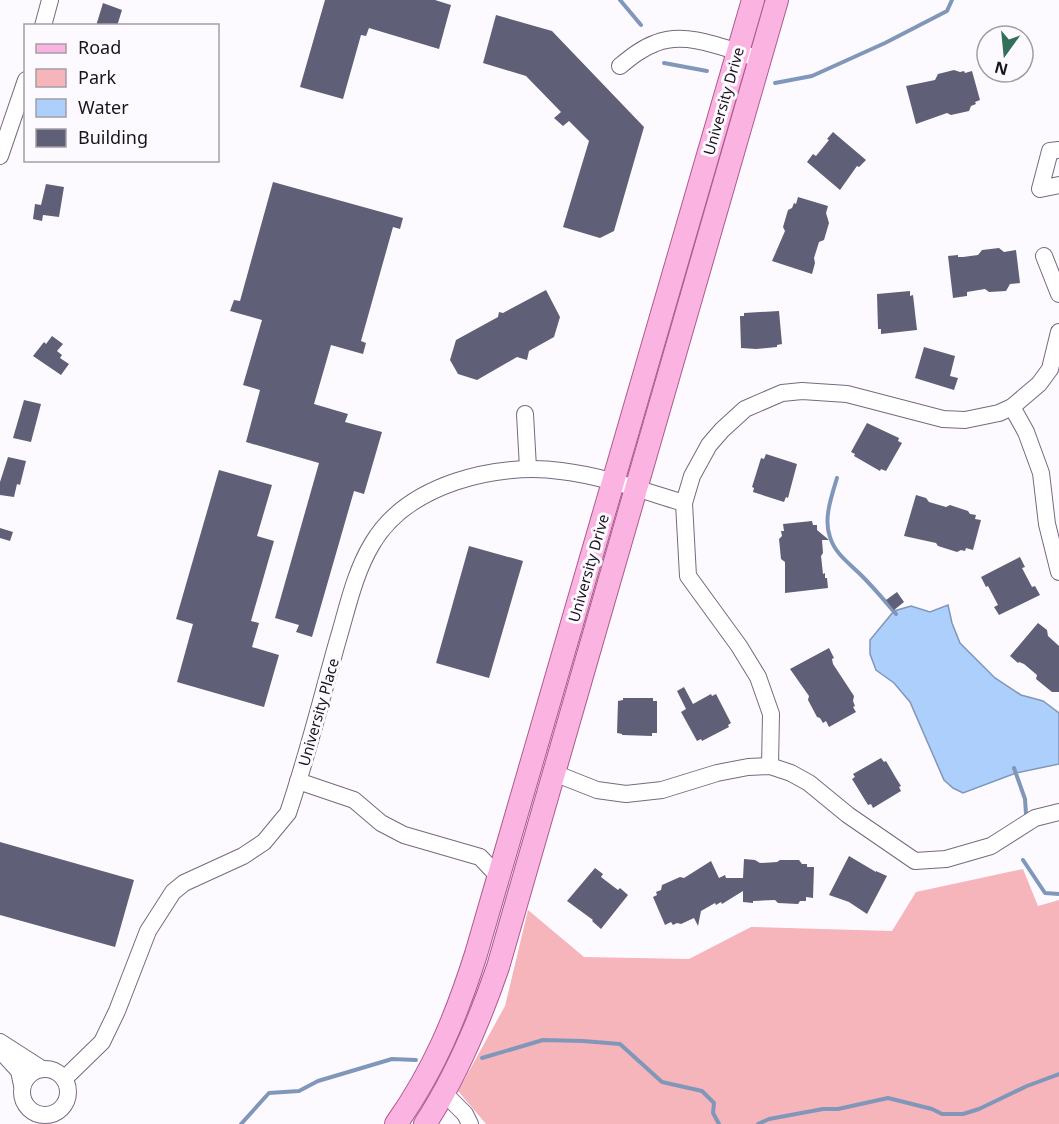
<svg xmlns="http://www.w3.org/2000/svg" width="1059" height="1124" viewBox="0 0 1059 1124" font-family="'Noto Sans',sans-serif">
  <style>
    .green { fill: #f5b5bb }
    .water { fill: #adcffc; stroke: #8197b9; stroke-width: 1.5 }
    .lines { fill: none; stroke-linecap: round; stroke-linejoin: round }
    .stream { stroke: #8197b9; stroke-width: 4 }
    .building { fill: #5f5f77 }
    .minor-casing { stroke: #77697f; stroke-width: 18 }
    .major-casing { stroke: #ab5b8f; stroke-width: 24 }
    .minor { stroke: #fff; stroke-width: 16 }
    .major { stroke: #fbb4e1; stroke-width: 22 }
    .labels { text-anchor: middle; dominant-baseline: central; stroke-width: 6; stroke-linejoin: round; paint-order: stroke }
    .street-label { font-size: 15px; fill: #19131c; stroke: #fdfaff }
  </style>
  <rect width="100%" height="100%" fill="#fdfaff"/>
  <polygon class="green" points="1023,869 1038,906 1059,900 1059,1124 486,1124 458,1091 505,1006 528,910 584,957 689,959 751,927 892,931 916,892"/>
  <polygon class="water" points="948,605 952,623 960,643 995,678 1021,695 1043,701 1059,713 1059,764 1016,773 963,793 953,788 944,780 910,702 894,683 876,670 870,654 870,640 894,611 911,606 930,612"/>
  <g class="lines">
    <g class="stream">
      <polyline points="620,0 641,25"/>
      <polyline points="664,63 707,71"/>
      <polyline points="775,83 812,76 885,43 947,11 952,0"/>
      <path d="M 837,478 C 832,495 823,519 830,537 C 835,554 850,564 862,576 C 874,588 885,601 896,614"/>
      <polyline points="1014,768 1025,799 1026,814"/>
      <polyline points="1023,860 1045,893 1059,894"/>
      <polyline points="482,1058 543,1040 583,1041 620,1044 662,1082 702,1091 714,1103 713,1113 719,1124"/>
      <polyline points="241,1124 269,1093 299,1091 318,1081 392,1059 416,1060"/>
      <polyline points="758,1124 769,1119 823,1109 838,1109 888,1098 932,1109 942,1114 963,1114 979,1109 1027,1086 1059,1074"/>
    </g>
  </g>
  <g class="building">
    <polygon points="325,0 435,0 451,5 439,49 369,28 366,36 361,35 343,99 300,87"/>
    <polygon points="103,3 122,10 117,26 96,26"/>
    <polygon points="496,15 552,31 644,127 614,231 600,238 563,227 589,141 569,121 563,126 554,118 561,112 526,76 483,63"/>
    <polygon points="954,70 960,72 964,71 965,73 972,71 980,100 975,102 976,104 971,106 969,111 951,115 947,113 916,124 906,86 935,80 938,74"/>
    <polygon points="833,132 866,160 859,167 857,166 840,190 807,162 813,154 816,156 829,140 827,139"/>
    <polygon points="273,182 403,218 400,229 393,227 361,341 366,343 363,354 331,345 314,404 348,414 345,422 382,432 364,494 354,491 312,637 296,632 299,625 275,618 319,463 246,442 260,390 243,385 262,320 230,311 234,300 240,301"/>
    <polygon points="46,184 64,187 59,217 43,215 42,221 33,219 35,204 41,205"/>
    <polygon points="798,197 828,206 826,213 829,223 824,240 819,242 814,258 815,263 812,274 772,261 785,231 783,227 788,210 792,208 794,203 796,204"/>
    <polygon points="999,248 1004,252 1016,250 1020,283 1010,284 1006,291 989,292 985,289 967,292 967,296 953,298 948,256 958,255 958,257 963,257 978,255 982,250"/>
    <polygon points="546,290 560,317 554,337 529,351 527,360 517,357 477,380 458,374 450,360 456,340 498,317 499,312 503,313"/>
    <polygon points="910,291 910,296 913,295 917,330 881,334 881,329 878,329 877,294"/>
    <polygon points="779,311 782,344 777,345 777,347 756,349 741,348 740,316 744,316 744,313"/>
    <polygon points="52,336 63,344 57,351 62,355 60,358 69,364 61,375 33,356 44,342 46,344"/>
    <polygon points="924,347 955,356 950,376 958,378 954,390 915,378"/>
    <polygon points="24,400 41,404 31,442 13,438"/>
    <polygon points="867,423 899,438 898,441 902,443 886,471 881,469 880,471 854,456 855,454 851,452"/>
    <polygon points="766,454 797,464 788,498 786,497 784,502 753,492 754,488 752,487 761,458 764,459"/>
    <polygon points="8,457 26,461 20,485 17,484 14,497 0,495 0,482"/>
    <polygon points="219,470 272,485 257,536 274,541 251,621 259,623 252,647 279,655 264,707 177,682 193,624 176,619"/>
    <polygon points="916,495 926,498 929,502 946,507 950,505 968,511 970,514 976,515 975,519 981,520 973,550 966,548 965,551 961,550 957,552 938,546 936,543 904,536"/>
    <polygon points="812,521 813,525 817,525 817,530 829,540 822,540 823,553 821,556 823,574 825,573 825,578 827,578 828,588 785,593 785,562 781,559 779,539 782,536 781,531 784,531 783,524"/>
    <polygon points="0,528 13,532 10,541 0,538"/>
    <polygon points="469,546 523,561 489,678 436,663"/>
    <polygon points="1020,557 1025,567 1022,568 1032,587 1035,586 1040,595 999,615 994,607 998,605 988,586 986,587 981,577"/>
    <polygon points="897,592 904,602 894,610 886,600"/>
    <polygon points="1038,623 1047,630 1048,636 1059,646 1059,692 1052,692 1036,679 1037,675 1024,664 1019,662 1018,663 1010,656"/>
    <polygon points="829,648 834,658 832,659 833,664 854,696 853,701 855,706 853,707 856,712 829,727 826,721 823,723 820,718 817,717 808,700 809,696 790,669"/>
    <polygon points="684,687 693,704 711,694 712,696 716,694 731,723 728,725 729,727 702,741 701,739 697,741 681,712 686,709 677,691"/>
    <polygon points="623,698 653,698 653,701 657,701 657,733 652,733 652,736 622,735 622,734 617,733 618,701 623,700"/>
    <polygon points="881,758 884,762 886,761 896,778 901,786 899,787 901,791 873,808 871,804 868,805 852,779 855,777 853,774"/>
    <polygon points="0,842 134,880 115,947 0,915"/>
    <polygon points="849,856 876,872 876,871 887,876 867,914 849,902 829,895"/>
    <polygon points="744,859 755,860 760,863 777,862 780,860 799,860 802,864 807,864 807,867 814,867 813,898 806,897 806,901 800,901 798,904 778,903 775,900 753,901 753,903 743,902 743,891 722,904 721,902 716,905 715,903 701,911 698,926 694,918 681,924 677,923 673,925 671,922 665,925 653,897 657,895 656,892 661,890 662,885 680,877 684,878 711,861 719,878 725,875 726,878 743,878"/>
    <polygon points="595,868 603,874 601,877 618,890 620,888 628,895 601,929 592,921 593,920 567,901"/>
  </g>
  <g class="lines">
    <g class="minor-casing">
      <g id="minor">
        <polyline points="43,26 50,0"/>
        <path d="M 620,66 C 631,57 642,48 656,43 C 688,30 728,50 760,59"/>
        <polyline points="1059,150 1050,151 1040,189 1059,185"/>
        <polyline points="0,156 26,80"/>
        <polyline points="1044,256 1059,294"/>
        <polyline points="1012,407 1026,432 1041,473 1047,524 1059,572"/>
        <polyline points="525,414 528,468"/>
        <polyline points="770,766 771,714 758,677 739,646 688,576 684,503 692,476 709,445 722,430 745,409 782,393 802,391 847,394 943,419 965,420 999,413 1012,407 1039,384 1050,369 1059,332"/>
        <polyline points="554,773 597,790 626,794 662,790 717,773 748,767 770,766 791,773 809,783 848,815 915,861 946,859 991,846 1035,818 1059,812"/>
        <polyline points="298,781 354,800 381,823 404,835 480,857 499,877"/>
        <polyline points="0,1042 42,1069"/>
        <polyline points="0,1050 19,1071 22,1085"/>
        <circle cx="45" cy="1092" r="23"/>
        <path d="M 64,1079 L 102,1042 L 117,1011 L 148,931 L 173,892 L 184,883 L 243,856 L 264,842 L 288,813 C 307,757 321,700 337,643 C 347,610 354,574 372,544 C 407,484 497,462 561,471 C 603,476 644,491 684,503"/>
        <polyline points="444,1093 465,1114 470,1124"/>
      </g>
    </g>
    <g class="major-casing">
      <g id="major">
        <path d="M 396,1124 C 434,1070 456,1017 476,954 L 753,0"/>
        <path d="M 425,1124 C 457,1075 479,1022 498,967 L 777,0"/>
      </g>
    </g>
    <use href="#minor" class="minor"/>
    <use href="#major" class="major"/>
  </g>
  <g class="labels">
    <g class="street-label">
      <text transform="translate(723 101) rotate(-74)">University Drive</text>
      <text transform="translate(588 568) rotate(-74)">University Drive</text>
      <text transform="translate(318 712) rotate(-74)">University Place</text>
    </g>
  </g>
  <rect x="24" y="24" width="195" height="138" fill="#fdfaff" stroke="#a29ea4" stroke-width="1.5"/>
  <rect x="36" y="44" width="30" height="9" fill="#fbb4e1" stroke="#a29ea4" stroke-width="1.5"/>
  <text x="78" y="54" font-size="18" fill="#19131c">Road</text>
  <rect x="36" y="69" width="30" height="18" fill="#f5b5bb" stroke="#a29ea4" stroke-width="1.5"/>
  <text x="78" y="84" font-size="18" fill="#19131c">Park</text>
  <rect x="36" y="99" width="30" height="18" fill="#adcffc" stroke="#a29ea4" stroke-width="1.5"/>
  <text x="78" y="114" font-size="18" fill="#19131c">Water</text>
  <rect x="36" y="129" width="30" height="18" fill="#5f5f77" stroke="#a29ea4" stroke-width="1.5"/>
  <text x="78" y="144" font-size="18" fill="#19131c">Building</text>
  <g transform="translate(1005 54) rotate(195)"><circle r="28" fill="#fdfaff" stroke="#a29ea4" stroke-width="1.5"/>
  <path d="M0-4.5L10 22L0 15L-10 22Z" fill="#33705b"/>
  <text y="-9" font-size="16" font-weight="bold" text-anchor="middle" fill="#19131c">N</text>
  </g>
</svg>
